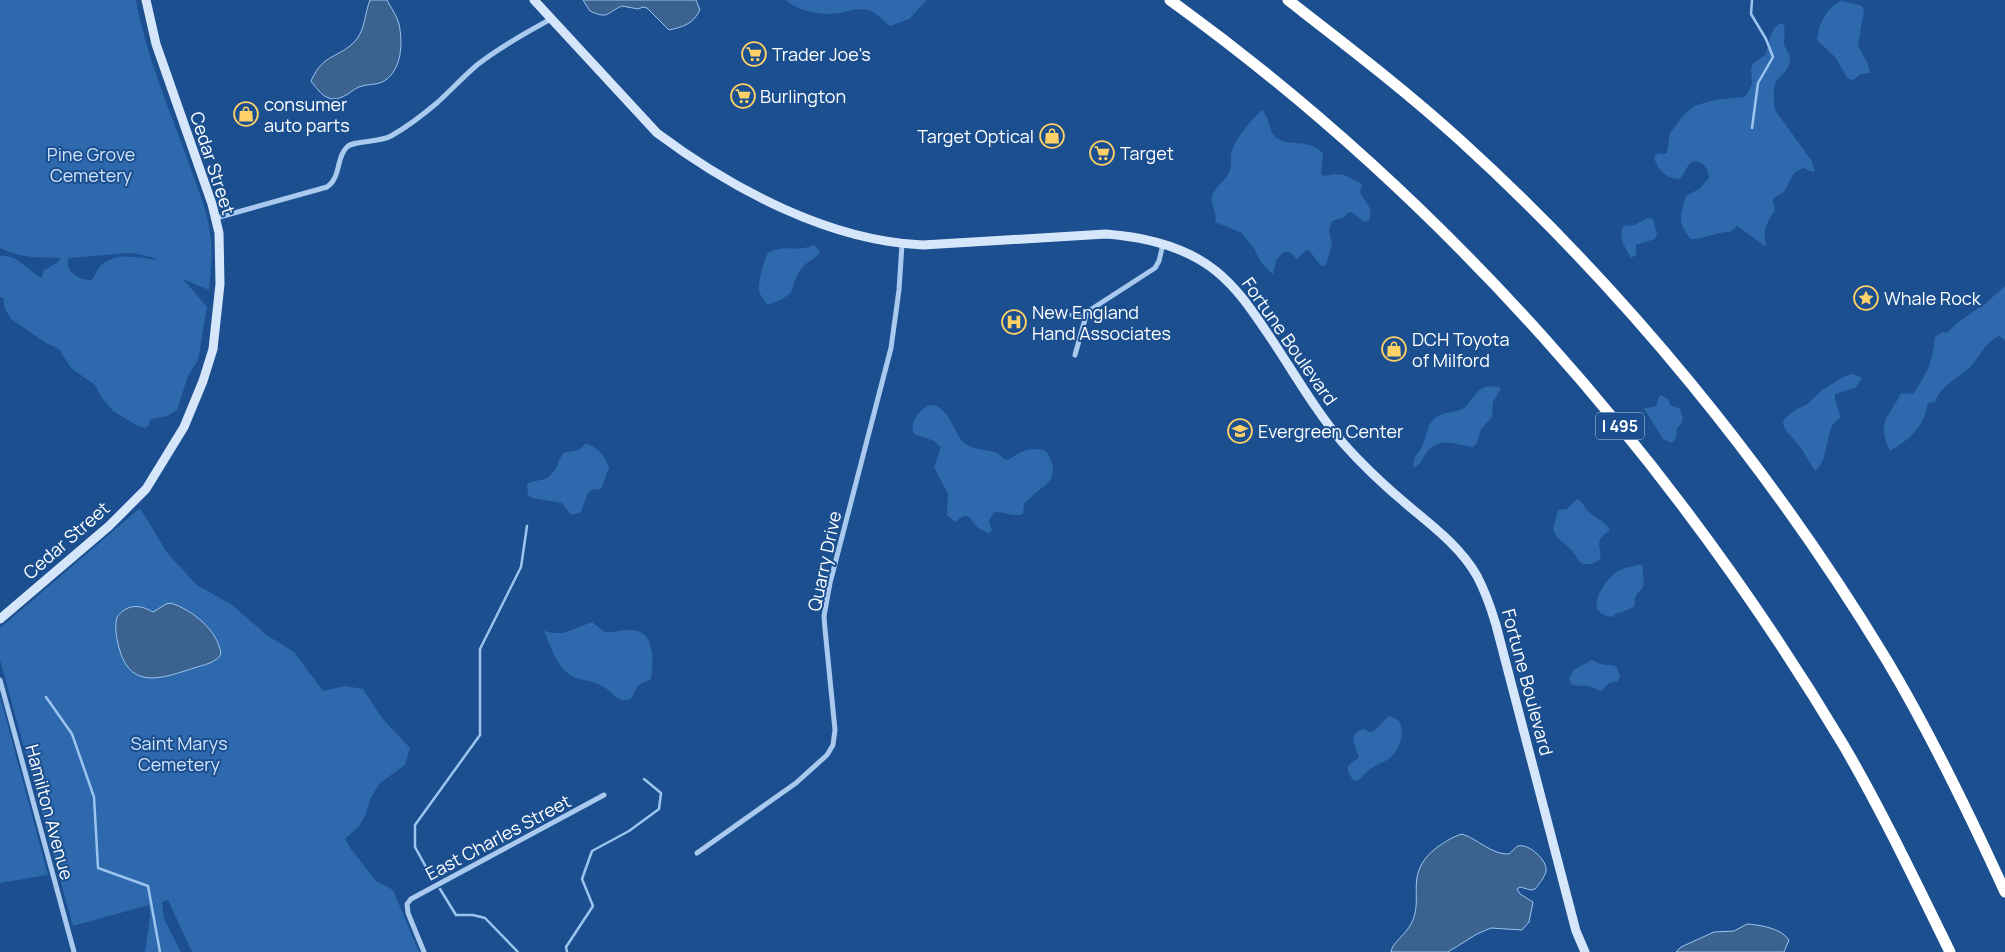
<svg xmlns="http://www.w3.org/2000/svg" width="2005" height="952" viewBox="0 0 2005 952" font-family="Manrope,sans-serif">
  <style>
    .green { fill: #2e69ad; fill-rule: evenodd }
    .water { fill: #3c6290; stroke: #9cc4f0 }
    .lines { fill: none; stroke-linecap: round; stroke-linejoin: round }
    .stream { stroke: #9cc4f0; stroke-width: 2.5 }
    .street { stroke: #a9c9ee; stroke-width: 5 }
    .secondary { stroke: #d6e6fa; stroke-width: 9 }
    .highway { stroke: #fff; stroke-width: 11 }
    .labels { text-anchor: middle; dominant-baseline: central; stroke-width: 4; stroke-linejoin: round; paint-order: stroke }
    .shield { fill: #1b4f8f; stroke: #bbcadd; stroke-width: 1 }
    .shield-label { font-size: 16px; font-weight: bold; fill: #fff }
    .poi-label { font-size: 18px; fill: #fff; stroke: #1b4f8f; text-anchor: start }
    .park-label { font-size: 18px; fill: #cfe3fa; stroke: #1b4f8f }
    .street-label { font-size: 18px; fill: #fff; stroke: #1b4f8f }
  </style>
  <rect width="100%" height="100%" fill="#1b4f8f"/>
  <g class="green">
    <path d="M 0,0 L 136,0 C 146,56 170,110 189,164 C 197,186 207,210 210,233 C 213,252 211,271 209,290 L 183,279 L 207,307 L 198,360 L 188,376 L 177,410 L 167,416 L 151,419 L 148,426 L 145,428 L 138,426 L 113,411 L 102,398 L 95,385 L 71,368 L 59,349 L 46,343 L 11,319 L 5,309 L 3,298 L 0,297 L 0,256 C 18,254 27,271 42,278 L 44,270 L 57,263 L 61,258 C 36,257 24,259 0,248 ZM 131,253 L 152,257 L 157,260 C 139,258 116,251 100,266 C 97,270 95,275 92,280 C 80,281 63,271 69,258 Z"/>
    <path d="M 785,0 L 927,0 L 909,19 L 890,26 C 883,21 876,12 868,10 C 859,8 849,11 841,13 C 821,16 801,12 785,0 Z"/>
    <path d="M 1842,1 L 1862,6 L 1864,10 L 1858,46 L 1868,64 L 1870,73 L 1861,74 L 1853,80 L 1848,79 L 1835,57 L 1817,40 C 1818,25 1827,6 1842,1 Z"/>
    <path d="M 1779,24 L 1783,24 C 1786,31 1784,37 1784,44 C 1785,49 1790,53 1790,59 C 1790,68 1784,73 1778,79 C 1772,86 1774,101 1775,110 L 1811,160 L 1815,170 L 1813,172 L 1803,168 L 1794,173 L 1784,192 L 1775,197 L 1773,201 L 1775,211 C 1765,224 1763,231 1766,247 L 1737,226 L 1730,232 C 1716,232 1705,239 1691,239 C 1677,223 1680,215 1686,196 L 1699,189 L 1709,178 C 1708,168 1704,162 1694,161 C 1685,165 1686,174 1679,179 C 1666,178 1657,170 1654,157 L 1658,153 L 1663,154 L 1667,153 L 1670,133 L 1683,116 L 1694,106 L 1714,100 L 1745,97 L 1752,84 L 1751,68 L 1753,64 L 1766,54 C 1769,44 1769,31 1779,24 Z"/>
    <path d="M 1262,110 C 1270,117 1268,132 1277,138 C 1289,147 1308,138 1323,153 L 1321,174 L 1324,176 L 1334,174 L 1344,175 L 1362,184 L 1360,193 C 1366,202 1374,210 1369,220 L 1364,222 L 1352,212 L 1347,213 L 1345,217 L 1332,221 L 1329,231 L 1332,245 L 1326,265 L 1321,266 L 1309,250 L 1304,252 L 1297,259 L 1290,252 L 1284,252 L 1277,259 L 1273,274 C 1264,267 1259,260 1255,250 C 1253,246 1246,240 1242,233 L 1215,222 C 1218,213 1210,206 1212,196 C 1215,186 1227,180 1230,170 C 1232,165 1230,160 1231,155 C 1233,141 1252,119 1262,110 Z"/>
    <path d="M 1648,218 L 1653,219 L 1657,234 L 1655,239 L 1636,245 L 1636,255 L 1631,258 C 1625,247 1618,239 1623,226 L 1634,225 Z"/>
    <path d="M 814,245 L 820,251 C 817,259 807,261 802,268 C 795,276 794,286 790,294 L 780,300 L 767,305 C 764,300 760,296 759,290 C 759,279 763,262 768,253 C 785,243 797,253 814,245 Z"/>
    <path d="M 2005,286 L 2005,340 L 1999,336 C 1985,342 1981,355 1972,365 C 1960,378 1941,384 1935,402 L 1928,403 C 1924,427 1910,439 1890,451 C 1876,421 1889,418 1901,393 L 1913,394 C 1928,372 1932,363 1935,337 L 1943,332 L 1947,333 L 1957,323 L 1986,303 Z"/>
    <path d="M 1852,374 L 1862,378 L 1855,388 L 1835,394 C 1834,403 1840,409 1840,418 C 1837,421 1834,422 1832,426 C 1826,439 1827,462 1815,471 L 1801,448 L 1785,429 L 1783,423 L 1784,419 L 1797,409 L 1806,405 L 1821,391 L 1843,377 Z"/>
    <path d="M 1491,386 L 1501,388 L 1493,402 L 1492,417 L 1481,429 L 1477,443 L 1473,447 C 1456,445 1440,435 1426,453 C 1422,460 1421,464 1413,468 C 1414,453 1419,455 1423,444 C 1428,432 1427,421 1440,415 C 1448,411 1458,413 1465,407 C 1475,398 1476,387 1491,386 Z"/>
    <polygon points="1661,395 1669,400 1670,405 1680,409 1683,419 1681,424 1677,428 1676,438 1672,443 1663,439 1644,408 1654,407 1657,405 1658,399"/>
    <path d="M 929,405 C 947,404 953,429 962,441 C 970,450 984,449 995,452 C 1001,454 1002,460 1008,460 C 1020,451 1030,446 1046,451 C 1065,482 1041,484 1024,504 L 1023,514 C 1014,518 1004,511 994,512 L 989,521 L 992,531 L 988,533 L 978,528 L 968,516 L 963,516 L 955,522 L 947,515 L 948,494 L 934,467 L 941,447 L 934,441 L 914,434 C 909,421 919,411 929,405 Z"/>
    <path d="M 585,444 C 596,445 607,458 609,468 L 601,489 L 592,490 L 588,493 L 581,512 L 571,515 L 562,503 L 532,498 L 528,495 L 527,484 C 533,480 540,481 547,478 C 556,473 558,461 563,453 C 571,450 580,453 585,444 Z"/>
    <path d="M 1577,499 C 1583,502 1584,507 1588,511 C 1595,519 1605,520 1610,530 C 1607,533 1603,535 1601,538 C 1594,549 1611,561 1588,564 C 1579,565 1578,559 1574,553 C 1568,544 1557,541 1553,530 L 1558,510 L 1567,509 Z"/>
    <polygon points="140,508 168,554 197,585 232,605 268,636 294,652 323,691 345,686 363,689 382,718 410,748 405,765 380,783 370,799 366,814 359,826 345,839 351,849 376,881 393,890 419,952 192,952 168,900 162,902 164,919 181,952 145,952 150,917 149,905 73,926 0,660 0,628"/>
    <path d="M 1641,564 L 1643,567 C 1642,573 1645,581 1643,586 C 1642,590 1638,592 1636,596 C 1634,600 1636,603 1633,607 C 1627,612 1618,611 1612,617 C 1607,616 1601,615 1598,610 C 1591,600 1609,576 1618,571 C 1625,567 1633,567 1641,564 Z"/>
    <path d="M 592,622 L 605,632 C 613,633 621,630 629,630 C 655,629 654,660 651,679 L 638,685 L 631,699 C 618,704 613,692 604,687 C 596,682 586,681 577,678 C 558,672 551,647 544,631 L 554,633 L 564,633 Z"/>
    <path d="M 1592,660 L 1600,664 L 1616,666 L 1620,676 L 1618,681 L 1609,683 L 1602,691 C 1596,691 1595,687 1589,686 C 1583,685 1578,687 1571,684 L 1569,679 L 1573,670 Z"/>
    <polygon points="0,696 48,875 0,883"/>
    <path d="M 1389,716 L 1398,720 C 1406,731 1400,748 1391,757 C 1385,762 1376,765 1370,769 C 1365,773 1362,777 1358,781 L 1353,780 L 1348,772 L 1348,766 L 1359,757 C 1356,746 1346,734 1364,729 L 1369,732 L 1374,731 Z"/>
  </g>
  <g class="water">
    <path d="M 370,0 L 387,0 C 391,8 397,16 399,24 C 403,43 402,70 384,81 C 378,85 369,84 362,86 C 357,87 352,91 348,94 C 330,105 322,96 311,81 C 324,52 339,59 356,40 C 365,30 365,12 370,0 Z"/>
    <path d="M 583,0 L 696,0 L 700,10 C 693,24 683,27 669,30 L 647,8 L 643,7 L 638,9 L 622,6 C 607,12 609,20 590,11 Z"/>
    <path d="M 171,603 C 192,610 218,630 221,654 C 216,663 203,665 194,668 C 165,677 132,691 120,651 C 117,641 114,628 117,617 C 127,604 139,604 153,612 L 166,604 Z"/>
    <path d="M 1462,834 C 1478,839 1492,855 1509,854 C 1512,852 1515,847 1518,846 C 1529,843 1548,861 1546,871 C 1545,877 1539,884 1535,889 L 1531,890 L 1520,887 L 1517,889 L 1520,894 L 1533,902 L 1529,922 L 1522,930 L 1491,928 L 1477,934 L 1448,952 L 1391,952 C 1392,943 1406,934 1411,924 C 1425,898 1403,875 1435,849 C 1443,843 1452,837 1462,834 Z"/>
    <path d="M 1747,924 C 1760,925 1781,928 1789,940 L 1784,952 L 1676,952 L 1681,947 L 1714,932 L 1734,931 Z"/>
  </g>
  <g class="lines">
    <g class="stream">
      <polyline points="1752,0 1751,14 1766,39 1773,57 1758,83 1752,128"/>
      <polyline points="46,697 72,734 94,797 98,868 148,886 160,952"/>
      <polyline points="432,878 415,847 415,825 480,735 480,649 521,567 527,526"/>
      <polyline points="440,889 456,915 473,915 485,918 518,952"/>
      <polyline points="567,952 566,947 593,906 582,879 592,851 629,831 659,809 661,793 644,779"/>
    </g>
    <g class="street">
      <path d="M 216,218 L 327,187 C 341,178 336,157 347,147 C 354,140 379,143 391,136 C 407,127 424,114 438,102 C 451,90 463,77 477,65 C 500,47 525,33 551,19"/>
      <polyline points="1087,312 1155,268 1159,261 1163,244"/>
      <polyline points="1072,315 1083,314 1087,312 1075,355"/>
      <polyline points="0,680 74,952"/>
      <polyline points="697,853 796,783 827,755 833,745 835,730 825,629 824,616 830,583 891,348 899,290 902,244"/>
      <polyline points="424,952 408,913 407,904 411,899 604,795"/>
    </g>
    <g class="secondary">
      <path d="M 534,0 L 657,133 C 732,189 829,241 923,245 L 1106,234 C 1145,237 1185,246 1216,271 C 1237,288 1251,309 1266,331 C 1292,369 1314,409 1343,443 C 1364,467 1387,488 1411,508 C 1435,528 1461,548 1477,576 C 1485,591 1491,608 1496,625 L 1576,931 L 1585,952"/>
      <polyline points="0,619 109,526 146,489 184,427 203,381 213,349 220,284 219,233 212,204 156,44 146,0"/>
    </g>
    <g class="highway">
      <path d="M 1170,0 C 1443,197 1672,458 1844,746 C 1883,813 1916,883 1950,952"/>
      <path d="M 1288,0 C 1346,45 1405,90 1460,140 C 1625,290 1771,469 1886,659 C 1931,734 1969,813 2005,892"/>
    </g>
  </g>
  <defs>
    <g id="supermarket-ring" transform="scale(1.25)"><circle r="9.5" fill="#1b4f8f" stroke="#ffd166" stroke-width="1.5"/><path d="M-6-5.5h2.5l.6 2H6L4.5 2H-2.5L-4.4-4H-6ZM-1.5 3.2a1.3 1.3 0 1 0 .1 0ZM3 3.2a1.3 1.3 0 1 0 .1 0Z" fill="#ffd166"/></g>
    <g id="shop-ring" transform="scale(1.25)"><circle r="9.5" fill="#1b4f8f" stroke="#ffd166" stroke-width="1.5"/><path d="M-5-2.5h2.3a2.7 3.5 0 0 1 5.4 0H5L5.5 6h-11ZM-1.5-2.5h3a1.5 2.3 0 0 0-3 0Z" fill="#ffd166"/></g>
    <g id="sight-ring" transform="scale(1.25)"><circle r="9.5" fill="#1b4f8f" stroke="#ffd166" stroke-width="1.5"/><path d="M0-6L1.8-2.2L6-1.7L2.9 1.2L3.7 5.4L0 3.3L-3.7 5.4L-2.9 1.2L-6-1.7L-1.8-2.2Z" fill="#ffd166"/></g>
    <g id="hospital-ring" transform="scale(1.25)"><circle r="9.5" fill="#1b4f8f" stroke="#ffd166" stroke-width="1.5"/><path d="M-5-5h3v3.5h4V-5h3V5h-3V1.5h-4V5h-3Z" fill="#ffd166"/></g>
    <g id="school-ring" transform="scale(1.25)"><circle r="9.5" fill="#1b4f8f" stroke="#ffd166" stroke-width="1.5"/><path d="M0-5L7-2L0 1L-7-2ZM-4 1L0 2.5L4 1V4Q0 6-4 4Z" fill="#ffd166"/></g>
  </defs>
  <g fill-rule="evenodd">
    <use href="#supermarket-ring" x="754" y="54"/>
    <use href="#supermarket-ring" x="743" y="96"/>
    <use href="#shop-ring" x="246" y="114"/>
    <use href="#shop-ring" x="1052" y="136"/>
    <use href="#supermarket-ring" x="1102" y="153"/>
    <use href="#sight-ring" x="1866" y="298"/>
    <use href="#hospital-ring" x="1014" y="322"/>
    <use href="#shop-ring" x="1394" y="349"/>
    <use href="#school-ring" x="1240" y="431"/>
  </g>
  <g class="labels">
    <rect class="shield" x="1596" y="412.5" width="48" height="27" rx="4"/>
    <g class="shield-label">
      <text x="1620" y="426">I 495</text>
    </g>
    <g class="poi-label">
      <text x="772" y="54">Trader Joe's</text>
      <text x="760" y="96">Burlington</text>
      <text x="264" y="104">consumer<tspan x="264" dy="21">auto parts</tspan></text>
      <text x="1034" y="136" text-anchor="end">Target Optical</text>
      <text x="1120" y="153">Target</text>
      <text x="1884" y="298">Whale Rock</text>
      <text x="1032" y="312">New England<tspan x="1032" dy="21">Hand Associates</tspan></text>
      <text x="1412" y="339">DCH Toyota<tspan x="1412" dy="21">of Milford</tspan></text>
      <text x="1258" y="431">Evergreen Center</text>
    </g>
    <g class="park-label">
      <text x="91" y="154">Pine Grove<tspan x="91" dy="21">Cemetery</tspan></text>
      <text x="179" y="743">Saint Marys<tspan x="179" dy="21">Cemetery</tspan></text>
    </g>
    <g class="street-label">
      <text transform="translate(213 163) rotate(72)">Cedar Street</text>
      <text transform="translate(1290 341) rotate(55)">Fortune Boulevard</text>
      <text transform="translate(66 540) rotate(-41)">Cedar Street</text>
      <text transform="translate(824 561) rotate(-78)">Quarry Drive</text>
      <text transform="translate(1528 682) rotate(75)">Fortune Boulevard</text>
      <text transform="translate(50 812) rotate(75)">Hamilton Avenue</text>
      <text transform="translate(498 837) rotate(-28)">East Charles Street</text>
    </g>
  </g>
</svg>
